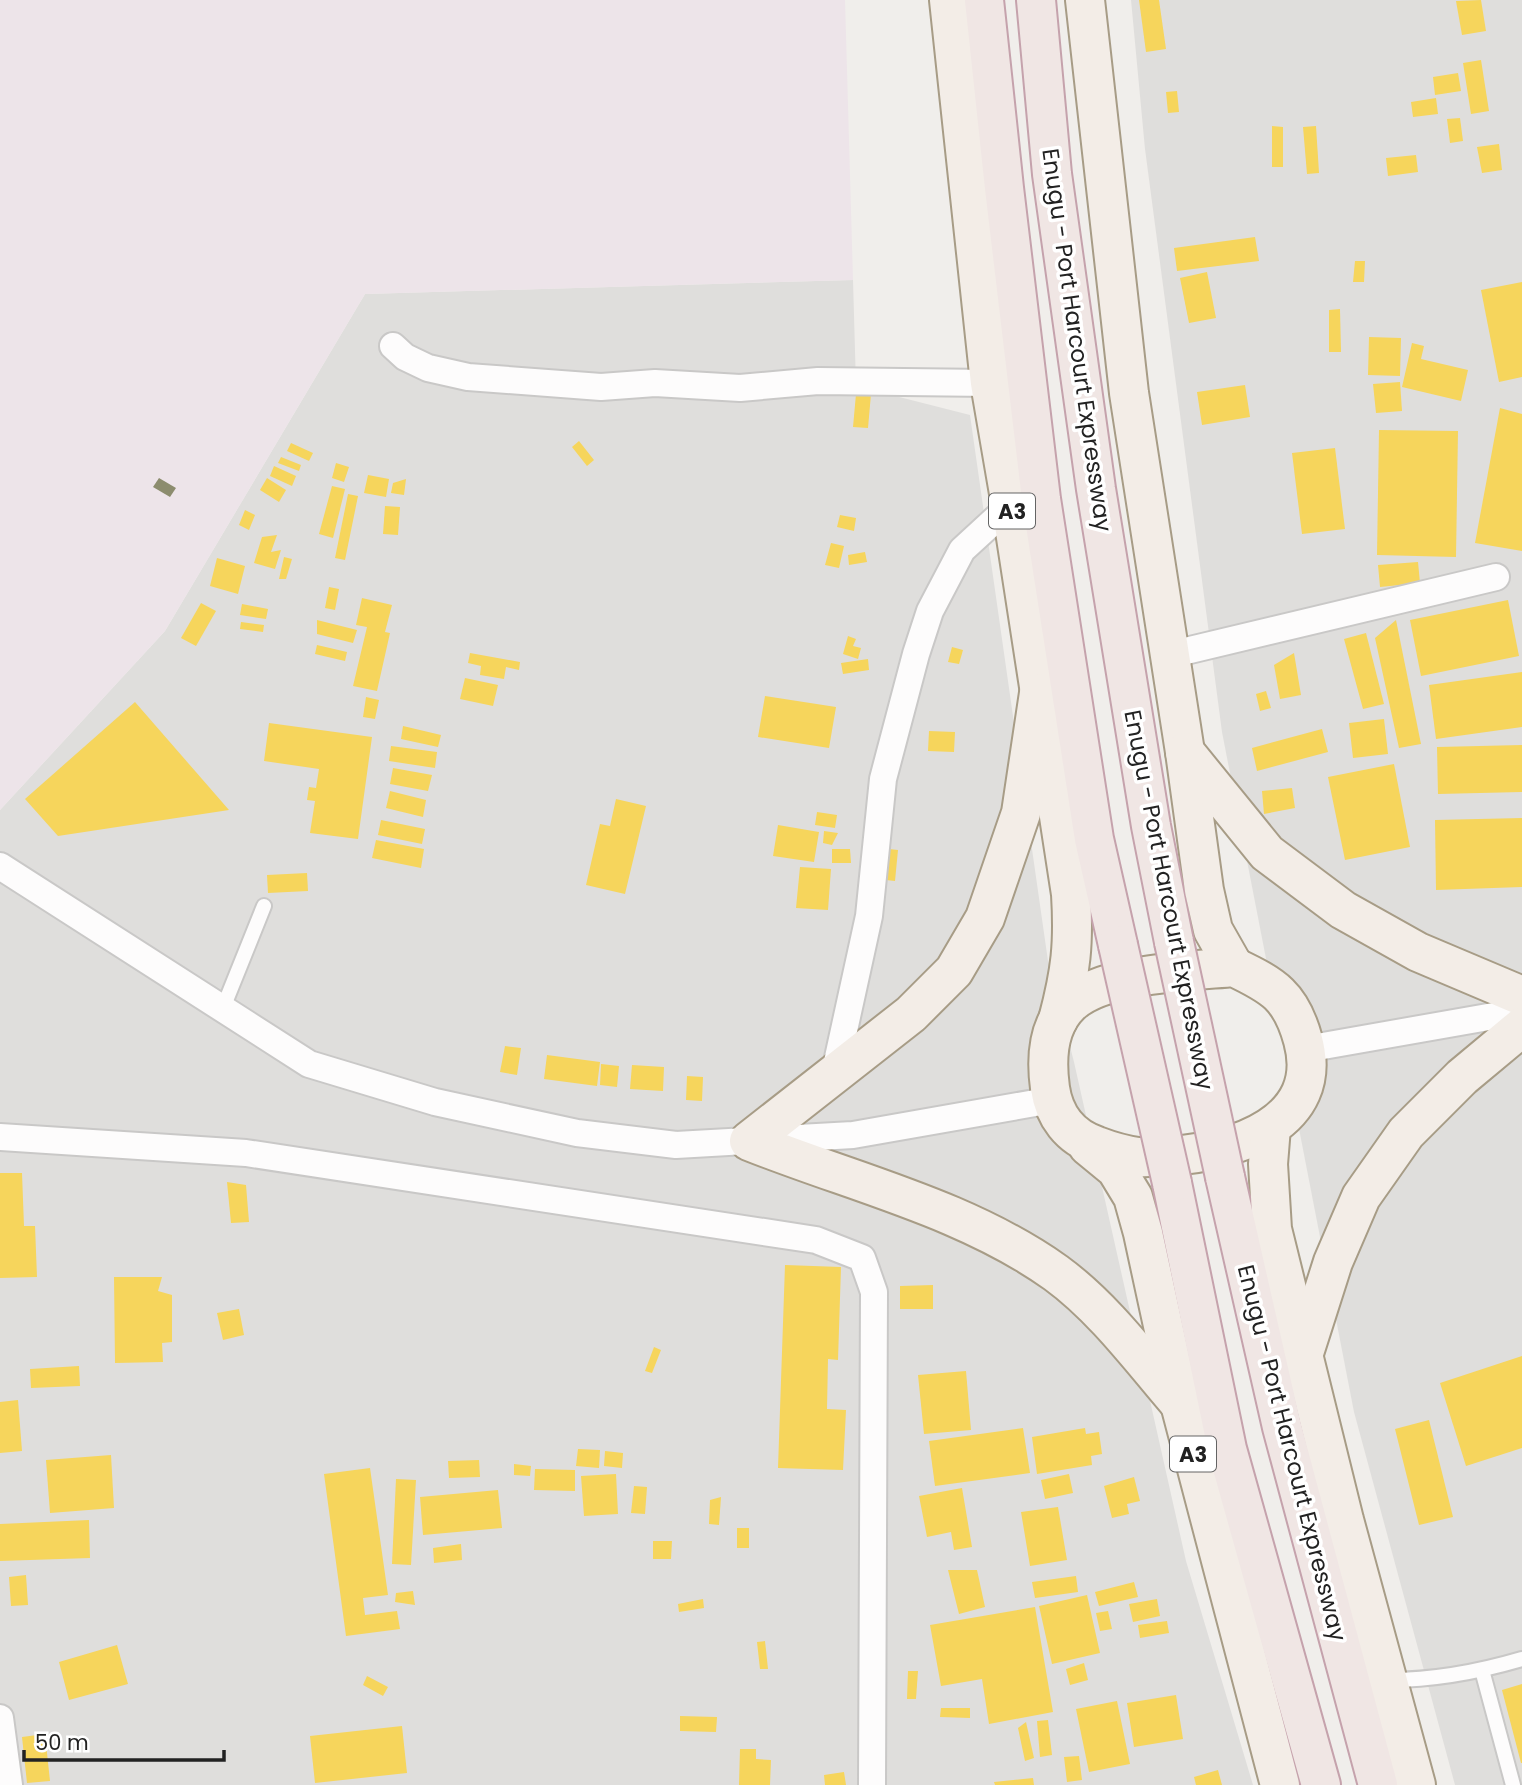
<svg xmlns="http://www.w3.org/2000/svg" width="1522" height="1785" viewBox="0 0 1522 1785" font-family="Poppins,sans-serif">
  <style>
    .residential { fill: #dfdedc }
    .industrial { fill: #ede4e9 }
    .homes { fill: #f6d55c }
    .industry { fill: #8c8c6e }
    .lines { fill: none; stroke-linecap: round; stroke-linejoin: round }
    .service-casing { stroke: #c9c8c7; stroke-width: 18 }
    .minor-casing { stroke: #c9c8c7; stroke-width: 30 }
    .primary-casing { stroke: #a79c86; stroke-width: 42 }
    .trunk-casing { stroke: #c5a2ac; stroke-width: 42 }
    .service { stroke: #fdfcfc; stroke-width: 14 }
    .minor { stroke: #fdfcfc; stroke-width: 26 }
    .primary { stroke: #f3ede7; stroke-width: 38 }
    .trunk { stroke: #f0e6e4; stroke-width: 38 }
    .trunk-bridge-casing { stroke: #c5a2ac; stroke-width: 42; stroke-linecap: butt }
    .trunk-bridge { stroke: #f0e6e4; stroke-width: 38 }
    .labels { text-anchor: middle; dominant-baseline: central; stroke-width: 7; stroke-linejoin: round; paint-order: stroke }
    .shield { fill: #fff; stroke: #646464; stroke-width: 2 }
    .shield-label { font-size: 21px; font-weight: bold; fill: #222 }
    .street-label { font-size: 23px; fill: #222; stroke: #fff }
  </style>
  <rect width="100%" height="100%" fill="#f0eeeb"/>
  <g class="residential">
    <polygon points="1131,0 1522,0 1522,1785 1455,1785 1354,1412 1222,732 1145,149"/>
    <polygon points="853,280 856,386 970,415 1048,961 1074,1062 1186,1561 1253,1785 0,1785 0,810 165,631 365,294"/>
  </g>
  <polygon class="industrial" points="0,0 845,0 853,280 365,294 165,631 0,810"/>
  <g class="homes">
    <polygon points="1139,0 1159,0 1166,49 1146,52"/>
    <polygon points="1481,0 1486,31 1462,35 1456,1"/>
    <polygon points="1481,60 1489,111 1471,114 1463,63"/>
    <polygon points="1458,73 1461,91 1435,95 1433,77"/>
    <polygon points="1177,91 1179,112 1168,113 1166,92"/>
    <polygon points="1436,98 1438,114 1413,117 1411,102"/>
    <polygon points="1460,118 1463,141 1450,143 1447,119"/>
    <polygon points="1272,126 1283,127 1283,167 1272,167"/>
    <polygon points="1316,126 1319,173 1307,174 1303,127"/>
    <polygon points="1499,144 1502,170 1482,173 1477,147"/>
    <polygon points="1416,155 1418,172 1388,176 1386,158"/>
    <polygon points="1255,237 1259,261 1177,271 1174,248"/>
    <polygon points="1355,261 1365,261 1364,282 1353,282"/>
    <polygon points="1207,272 1216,318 1189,323 1180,278"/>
    <polygon points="1522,282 1522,377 1499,382 1481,290"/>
    <polygon points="1340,309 1341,352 1329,352 1329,310"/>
    <polygon points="1369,337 1401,338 1400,376 1368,375"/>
    <polygon points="1412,343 1424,346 1421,359 1468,370 1461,401 1402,387"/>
    <polygon points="1400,382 1402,411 1376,413 1373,384"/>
    <polygon points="1245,385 1250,417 1202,425 1197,392"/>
    <polygon points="856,394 871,394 868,428 853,427"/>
    <polygon points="1500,408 1522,414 1522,551 1475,543"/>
    <polygon points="1379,430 1458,431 1456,557 1377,555"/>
    <polygon points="579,441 594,460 587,466 572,447"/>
    <polygon points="291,443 313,453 309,461 287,451"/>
    <polygon points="1335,448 1345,529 1302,534 1292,453"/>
    <polygon points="281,457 301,465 299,471 278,463"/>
    <polygon points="336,463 349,467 344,482 332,478"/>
    <polygon points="274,466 296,476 292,486 270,476"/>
    <polygon points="368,475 389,479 386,497 364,493"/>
    <polygon points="267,478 286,490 279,502 260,490"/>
    <polygon points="406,479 404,495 391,493 393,483"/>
    <polygon points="332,486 345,489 333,538 319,534"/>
    <polygon points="348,494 358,496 345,560 335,558"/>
    <polygon points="385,506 400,507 398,535 383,534"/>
    <polygon points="245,510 255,515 249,530 239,525"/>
    <polygon points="840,515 856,518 854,531 837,527"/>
    <polygon points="277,535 271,552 281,550 275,569 254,563 262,537"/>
    <polygon points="831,543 844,546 839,568 825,565"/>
    <polygon points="865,552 867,562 849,565 848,555"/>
    <polygon points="284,557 292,559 286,579 279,579"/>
    <polygon points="217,558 245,566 238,594 210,586"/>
    <polygon points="1418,562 1420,583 1380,587 1378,565"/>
    <polygon points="329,587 339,589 335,610 325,608"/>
    <polygon points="362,598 392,605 385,632 390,633 377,691 353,686 367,627 356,625"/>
    <polygon points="1508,600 1519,656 1421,676 1410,620"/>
    <polygon points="201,603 216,611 196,646 181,638"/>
    <polygon points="242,604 268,609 266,619 240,615"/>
    <polygon points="317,620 357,630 353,643 317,634"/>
    <polygon points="1396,620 1421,744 1399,748 1375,638"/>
    <polygon points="241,622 264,625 263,632 240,629"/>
    <polygon points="1366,633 1384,704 1363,709 1344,639"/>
    <polygon points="848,636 856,639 853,646 861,648 858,659 843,654"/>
    <polygon points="317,645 347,652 345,661 315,654"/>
    <polygon points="952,647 963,650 959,664 948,662"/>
    <polygon points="470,653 520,662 519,670 506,667 504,679 480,675 481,666 468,663"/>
    <polygon points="1294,653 1301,695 1280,699 1274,665"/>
    <polygon points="868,659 869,670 843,674 841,663"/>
    <polygon points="1522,672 1522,727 1436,739 1429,685"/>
    <polygon points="465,678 498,685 493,706 460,699"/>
    <polygon points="1266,691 1271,708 1260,711 1256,694"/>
    <polygon points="765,696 836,707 829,748 758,737"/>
    <polygon points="366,697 379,700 375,719 363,717"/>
    <polygon points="135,702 229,810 58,836 25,799"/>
    <polygon points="1384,719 1388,754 1353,758 1349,723"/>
    <polygon points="269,723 372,737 358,839 310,833 315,801 307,800 309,787 316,788 319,769 264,761"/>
    <polygon points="403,726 441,735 438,747 401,739"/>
    <polygon points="1322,729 1328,752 1257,771 1252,748"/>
    <polygon points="929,731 955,732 954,752 928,751"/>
    <polygon points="1522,745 1522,792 1438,794 1437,747"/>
    <polygon points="391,746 437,752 435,768 389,761"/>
    <polygon points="1394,764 1410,847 1345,860 1328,777"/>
    <polygon points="393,768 432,775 428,791 390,784"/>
    <polygon points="1292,788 1295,808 1264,814 1262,791"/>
    <polygon points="390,791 426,800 423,817 386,808"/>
    <polygon points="616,799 646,806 625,894 586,885 600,824 610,826"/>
    <polygon points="817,812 837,815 835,828 815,825"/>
    <polygon points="1522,818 1522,887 1436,890 1435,820"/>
    <polygon points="381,820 425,829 422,844 378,835"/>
    <polygon points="778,825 819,832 814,862 773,856"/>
    <polygon points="824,831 838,833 832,845 823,843"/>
    <polygon points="376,840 424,849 421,868 372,858"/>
    <polygon points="832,849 850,849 851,863 832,863"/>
    <polygon points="889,849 898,850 895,881 886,880"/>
    <polygon points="800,867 831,869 828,910 796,908"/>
    <polygon points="307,873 308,891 268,893 267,875"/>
    <polygon points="505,1046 521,1048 517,1075 500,1072"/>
    <polygon points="547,1055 600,1062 597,1086 544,1079"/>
    <polygon points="601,1064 619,1066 617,1087 600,1085"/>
    <polygon points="632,1065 664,1067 663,1091 630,1089"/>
    <polygon points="687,1076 703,1077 702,1101 686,1100"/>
    <polygon points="0,1173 22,1173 24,1226 35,1226 37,1277 0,1278"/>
    <polygon points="227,1182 246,1185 249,1222 231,1223"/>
    <polygon points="785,1265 841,1267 838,1360 828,1359 827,1409 846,1410 843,1470 778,1468"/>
    <polygon points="114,1277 162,1277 158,1291 172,1295 172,1342 162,1343 163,1362 115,1363"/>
    <polygon points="933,1285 933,1309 900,1309 900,1286"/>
    <polygon points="239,1309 244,1335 223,1340 217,1313"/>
    <polygon points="654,1347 661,1350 652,1373 645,1371"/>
    <polygon points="1522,1356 1522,1448 1466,1466 1440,1383"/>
    <polygon points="79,1366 80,1386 31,1388 30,1369"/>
    <polygon points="966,1371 971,1430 924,1434 918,1375"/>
    <polygon points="18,1400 22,1451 0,1453 0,1402"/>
    <polygon points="1429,1420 1453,1517 1419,1525 1395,1429"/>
    <polygon points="1023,1428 1030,1473 935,1486 929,1441"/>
    <polygon points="1085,1428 1086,1434 1099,1432 1102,1454 1091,1456 1092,1465 1037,1474 1032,1437"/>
    <polygon points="578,1449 600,1450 599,1468 576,1466"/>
    <polygon points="605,1451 623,1453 622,1468 604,1466"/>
    <polygon points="111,1455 114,1508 50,1513 46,1460"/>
    <polygon points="479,1460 480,1477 449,1478 448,1461"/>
    <polygon points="514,1464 531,1466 530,1476 514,1475"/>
    <polygon points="370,1468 388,1595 363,1598 365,1615 397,1611 400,1629 346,1636 324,1474"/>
    <polygon points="535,1469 575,1470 575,1491 534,1490"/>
    <polygon points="616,1474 618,1514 584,1516 581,1476"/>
    <polygon points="1069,1474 1073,1493 1045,1499 1041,1480"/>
    <polygon points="1134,1477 1140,1501 1127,1504 1129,1514 1112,1518 1104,1486"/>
    <polygon points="396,1479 416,1480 411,1565 392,1564"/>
    <polygon points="634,1486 647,1487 645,1514 631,1513"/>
    <polygon points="962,1488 972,1547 954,1550 951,1532 927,1537 919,1496"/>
    <polygon points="498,1490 502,1528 423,1535 420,1497"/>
    <polygon points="721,1497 719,1525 709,1524 710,1500"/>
    <polygon points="1058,1507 1067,1560 1030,1566 1021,1512"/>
    <polygon points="89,1520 90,1558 0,1561 0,1524"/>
    <rect x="737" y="1528" width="12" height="20"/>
    <polygon points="653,1541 672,1541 671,1559 653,1559"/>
    <polygon points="461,1544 462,1560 434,1563 433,1548"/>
    <polygon points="948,1570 977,1570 985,1607 959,1614"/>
    <polygon points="26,1575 28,1605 11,1606 9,1577"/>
    <polygon points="1076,1576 1078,1592 1035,1598 1032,1582"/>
    <polygon points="1134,1582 1138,1597 1099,1606 1095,1592"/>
    <polygon points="413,1591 415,1605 395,1602 396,1593"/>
    <polygon points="1087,1595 1100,1653 1052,1664 1039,1606"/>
    <polygon points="703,1599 704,1608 679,1612 678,1604"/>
    <polygon points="1157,1599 1160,1616 1133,1622 1129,1604"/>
    <polygon points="1035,1607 1053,1712 989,1724 982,1679 941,1686 930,1625"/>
    <polygon points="1108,1611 1112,1629 1100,1631 1096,1613"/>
    <polygon points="1167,1621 1169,1633 1140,1638 1138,1625"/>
    <polygon points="765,1641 768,1669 760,1669 757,1642"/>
    <polygon points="117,1645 128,1684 69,1700 59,1662"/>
    <polygon points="1084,1663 1088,1680 1070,1685 1066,1669"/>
    <polygon points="908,1671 918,1671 916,1699 907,1699"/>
    <polygon points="367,1676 388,1687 383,1696 363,1685"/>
    <polygon points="1522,1684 1522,1763 1521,1763 1502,1690"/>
    <polygon points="1176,1695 1183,1739 1134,1747 1127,1703"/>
    <polygon points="1117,1701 1130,1764 1089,1772 1076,1709"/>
    <polygon points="941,1708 970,1708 970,1718 940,1717"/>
    <polygon points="680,1716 717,1717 716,1732 680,1731"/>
    <polygon points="1048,1720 1052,1755 1040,1757 1037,1721"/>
    <polygon points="1026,1722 1034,1758 1025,1761 1018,1728"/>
    <polygon points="402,1726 407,1773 315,1783 310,1736"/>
    <polygon points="45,1734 50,1781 27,1783 22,1737"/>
    <polygon points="740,1749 756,1749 756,1759 771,1760 770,1785 739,1785"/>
    <polygon points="1079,1756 1082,1780 1067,1782 1064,1757"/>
    <polygon points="1218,1770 1222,1785 1196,1785 1194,1777"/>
    <polygon points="844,1772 846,1785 825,1785 824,1775"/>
    <polygon points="1033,1778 1034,1785 995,1785 994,1782"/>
  </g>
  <polygon class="industry" points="159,478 176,488 170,497 153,487"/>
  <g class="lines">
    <g class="service-casing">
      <g id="service">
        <polyline points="223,1008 264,906"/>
        <polyline points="1482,1670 1513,1785"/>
        <path d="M 1389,1680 C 1436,1680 1478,1672 1522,1659"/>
      </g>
    </g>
    <g class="minor-casing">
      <g id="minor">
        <polyline points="393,346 405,357 428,368 468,377 601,387 655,383 740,388 818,381 990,383"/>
        <polyline points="1169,655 1496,577"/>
        <polyline points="0,866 309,1064 435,1102 577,1133 676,1145 853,1135 1052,1100"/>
        <polyline points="1306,1049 1522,1011"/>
        <polyline points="834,1076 869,916 883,779 916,654 930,611 962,550 1011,505"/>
        <polyline points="0,1137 246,1153 816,1240 862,1258 874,1292 872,1785"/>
        <polyline points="0,1718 9,1785"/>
      </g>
    </g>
    <g class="primary-casing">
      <g id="primary">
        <path d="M 949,0 L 990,383 L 1011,505 L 1071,894 C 1074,944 1071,971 1058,1020"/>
        <polyline points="1085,0 1129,393 1185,752 1204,890 1213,930 1234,967"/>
        <path d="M 1039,693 L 1021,813 L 985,918 L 954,971 L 911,1014 L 749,1141 C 851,1182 965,1208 1056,1273 C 1104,1308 1142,1360 1180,1404"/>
        <polyline points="1185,752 1267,853 1343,910 1418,952 1522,996"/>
        <path d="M 1234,967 C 1274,986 1291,996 1303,1040 C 1326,1123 1234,1152 1170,1156 C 1159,1156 1148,1158 1138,1157 C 1124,1155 1110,1151 1097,1146 C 1070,1137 1054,1116 1050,1088 C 1046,1059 1047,1026 1070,1004 C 1103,973 1190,971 1234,967 Z"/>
        <polyline points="1271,1127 1268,1164 1272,1229 1344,1520 1416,1785"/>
        <polyline points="1088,1146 1116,1169 1133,1197 1143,1233 1180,1404 1280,1785"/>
        <polyline points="1303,1356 1333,1262 1361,1197 1406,1133 1462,1077 1522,1027"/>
      </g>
    </g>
    <g class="trunk-casing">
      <g id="trunk">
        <polyline points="984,0 1004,188 1041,499 1094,839 1118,945"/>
        <polyline points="1036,0 1052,174 1096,489 1151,826 1174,942"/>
        <polyline points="1225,1177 1282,1427 1378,1785"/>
        <polyline points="1172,1183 1227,1449 1321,1785"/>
      </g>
    </g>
    <use href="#service" class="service"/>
    <use href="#minor" class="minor"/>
    <use href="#primary" class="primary"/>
    <use href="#trunk" class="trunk"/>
    <g class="trunk-bridge-casing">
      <g id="trunk-bridge">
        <polyline points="1174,942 1225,1177"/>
        <polyline points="1118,945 1172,1183"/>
      </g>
    </g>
    <use href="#trunk-bridge" class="trunk-bridge"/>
  </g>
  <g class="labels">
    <g class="shield">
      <rect x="989" y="493.5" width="46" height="35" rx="5"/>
      <rect x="1170" y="1436.5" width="46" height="35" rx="5"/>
    </g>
    <g class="shield-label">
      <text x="1012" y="511">A3</text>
      <text x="1193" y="1454">A3</text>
    </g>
    <g class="street-label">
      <text transform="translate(1077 340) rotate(82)">Enugu - Port Harcourt Expressway</text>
      <text transform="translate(1169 900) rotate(79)">Enugu - Port Harcourt Expressway</text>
      <text transform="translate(1292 1453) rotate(76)">Enugu - Port Harcourt Expressway</text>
    </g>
  </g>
  <path d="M24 1750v10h200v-10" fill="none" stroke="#222222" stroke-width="3.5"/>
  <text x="35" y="1750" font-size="21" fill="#222222" stroke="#ffffff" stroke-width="5" paint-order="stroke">50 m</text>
</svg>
